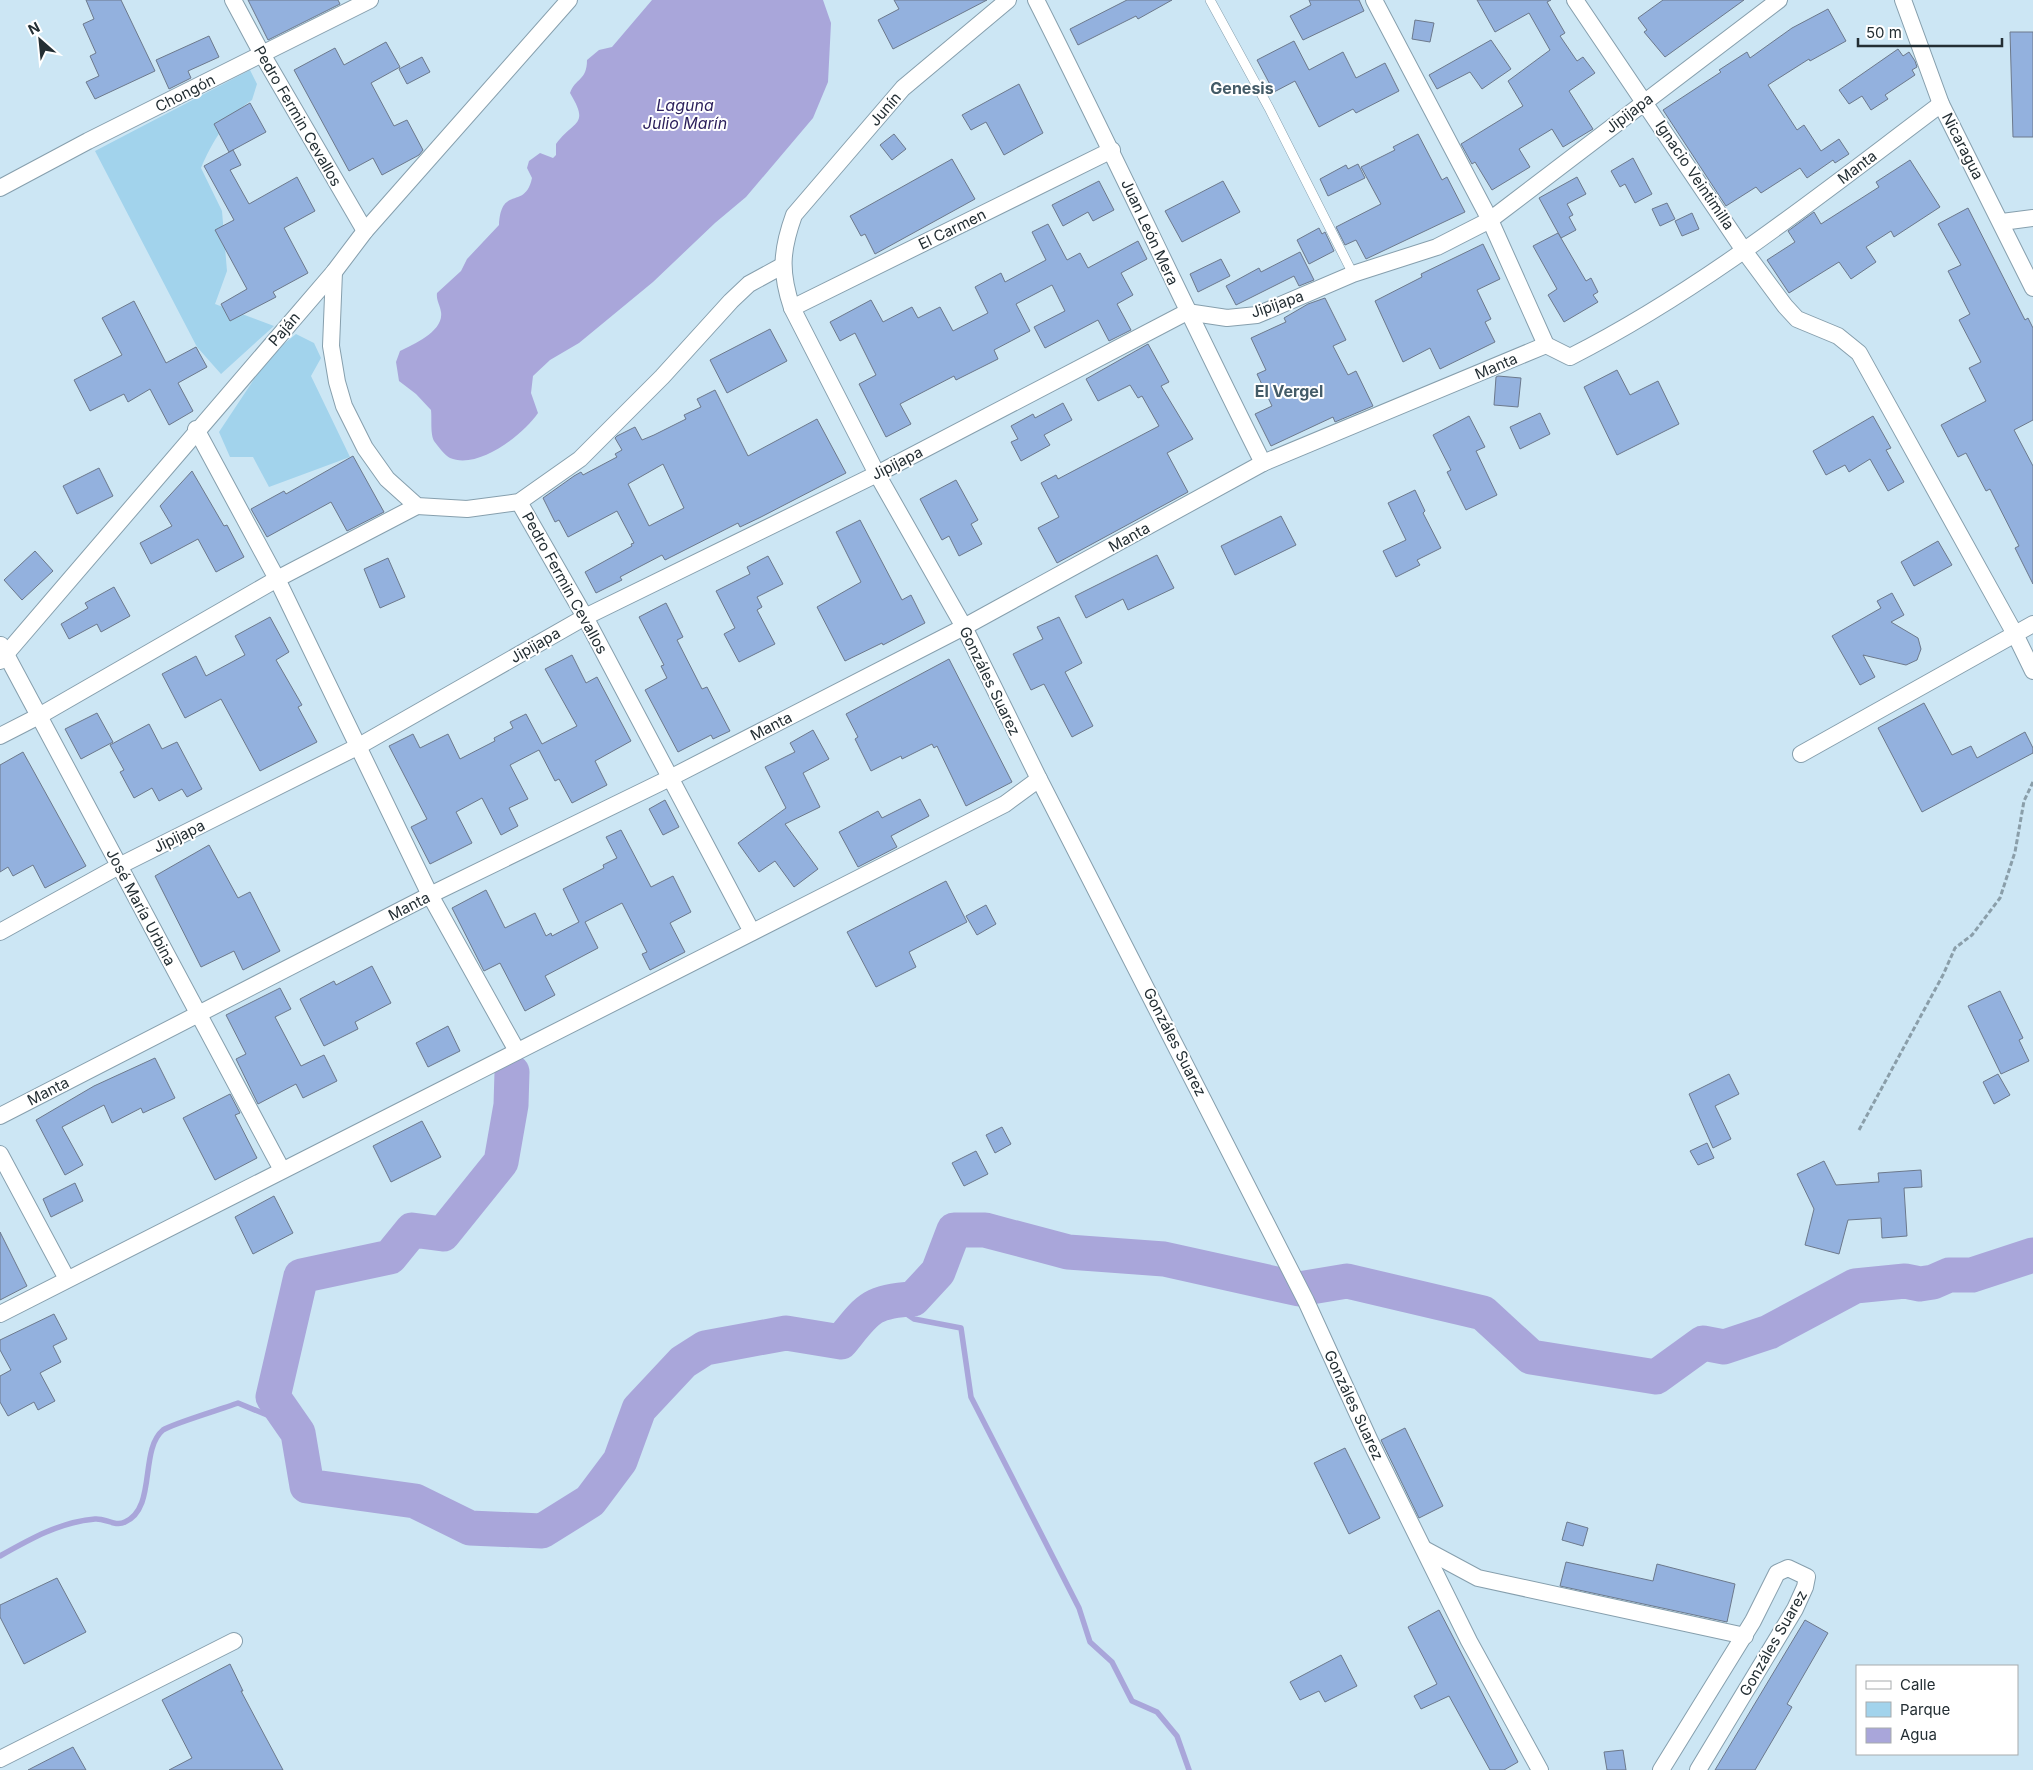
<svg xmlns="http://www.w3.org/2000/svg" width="2033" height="1770" viewBox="0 0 2033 1770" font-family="Inter,sans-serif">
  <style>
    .green { fill: #a2d3ec }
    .water { fill: #a9a6da }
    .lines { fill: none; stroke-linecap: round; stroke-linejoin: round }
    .stream { stroke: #a9a6da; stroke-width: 5.5 }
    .river { stroke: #a9a6da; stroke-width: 35 }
    .building { fill: #93b1de; stroke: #6c798c; fill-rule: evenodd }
    .lane-casing { stroke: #869fad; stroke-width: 10 }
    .street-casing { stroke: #869fad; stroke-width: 18 }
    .path { stroke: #8a9ea9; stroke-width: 3; stroke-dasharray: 5 2.5; stroke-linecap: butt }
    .lane { stroke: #fff; stroke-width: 9 }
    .street { stroke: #fff; stroke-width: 16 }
    .labels { text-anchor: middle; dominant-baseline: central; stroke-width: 4; stroke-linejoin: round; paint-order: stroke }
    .street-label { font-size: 15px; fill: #232e33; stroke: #fff }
    .neighbourhood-label { font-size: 16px; font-weight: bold; fill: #435b67; stroke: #fff }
    .water-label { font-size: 16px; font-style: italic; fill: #2a1e5b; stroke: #fff }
  </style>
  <rect width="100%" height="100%" fill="#cce6f4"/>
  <g class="green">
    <path d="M 250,70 L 257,84 L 252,100 C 228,115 212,142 201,168 L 222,211 L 227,271 L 215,304 L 274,326 L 221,374 L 197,347 L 95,151 Z"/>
    <polygon points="296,334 314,343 321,358 311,376 350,457 269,487 253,457 230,457 219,432 270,355"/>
  </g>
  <path class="water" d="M 652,0 L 823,0 L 831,23 L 828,82 L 813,118 L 746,197 L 715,223 L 653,282 L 579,343 L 550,360 L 533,376 L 531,393 L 538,413 C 523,435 478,470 450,458 C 445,456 437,445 434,441 C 430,434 432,418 431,410 L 416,394 L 399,381 L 396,362 L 400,351 C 414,344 444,331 441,312 C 440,305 436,300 437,293 L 461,271 L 467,259 L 499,225 C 501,184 525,211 532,178 L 527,168 L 529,161 L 540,153 L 553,158 L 556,155 L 556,144 C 574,120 590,126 570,93 C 575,78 587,81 587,60 L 599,50 L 612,47 Z"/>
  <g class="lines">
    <g class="stream">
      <polyline points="886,1300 914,1319 961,1328 971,1397 1079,1608 1090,1642 1112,1662 1132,1701 1157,1712 1177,1736 1189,1770"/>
      <path d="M 0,1556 C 30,1539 60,1522 95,1519 C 105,1518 115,1527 125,1522 C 157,1508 139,1450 163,1430 C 171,1424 225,1408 238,1403 L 272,1417 L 298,1433"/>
    </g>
    <path class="river" d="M 512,1072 L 511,1105 L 501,1162 L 443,1234 L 412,1230 L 390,1257 L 301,1276 L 273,1397 L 298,1433 L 307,1486 L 415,1501 L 470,1528 L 542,1531 L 590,1501 L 620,1461 L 639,1409 L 683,1362 L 705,1348 L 786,1333 L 841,1342 C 867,1310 870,1301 913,1299 L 938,1272 L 954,1230 L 985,1230 L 1068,1252 L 1164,1259 L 1299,1289 L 1347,1281 L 1483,1313 L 1531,1357 L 1656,1377 L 1703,1343 L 1724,1347 L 1769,1332 L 1855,1286 L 1905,1281 L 1920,1284 L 1933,1282 L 1949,1275 L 1972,1275 L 2033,1255"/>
  </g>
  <g class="building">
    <polygon points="86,0 121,0 155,71 95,99 86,82 99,76 90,56 96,53 83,24 94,19"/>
    <polygon points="248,0 338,0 340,4 268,40"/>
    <polygon points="894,0 987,0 893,49 878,20 899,9"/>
    <polygon points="1127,0 1172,0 1138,19 1136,16 1078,45 1070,29"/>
    <polygon points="1309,0 1359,0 1364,11 1303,40 1290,16 1311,5"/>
    <polygon points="1477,0 1551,0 1547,2 1565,33 1560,36 1577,61 1583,57 1595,73 1569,91 1593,129 1563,147 1552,129 1519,149 1530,167 1492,190 1475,162 1472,164 1461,144 1523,106 1508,81 1550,50 1529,13 1495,32"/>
    <polygon points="1663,0 1744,0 1665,57 1644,32 1647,30 1638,18"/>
    <polygon points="1828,9 1846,41 1810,61 1809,59 1768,85 1797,130 1804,125 1821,151 1839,139 1849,154 1835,163 1833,160 1807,178 1800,168 1761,193 1756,187 1726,206 1663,110 1721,72 1719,70 1747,52 1750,58 1792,28"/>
    <polygon points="1415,20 1434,23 1430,42 1412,39"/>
    <polygon points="2010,32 2033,32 2033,137 2013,137"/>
    <polygon points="209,36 219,57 188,71 191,78 169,89 156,60"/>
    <polygon points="1491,40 1511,69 1482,89 1470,72 1437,89 1429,75"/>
    <polygon points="1294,41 1309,70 1343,52 1356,78 1385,63 1399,91 1356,113 1353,109 1319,127 1295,81 1274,92 1257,60"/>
    <polygon points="386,42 400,67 371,83 394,126 407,120 423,150 419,155 382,175 373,158 349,171 294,70 335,48 344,65"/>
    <polygon points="1898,49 1903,56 1909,52 1915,61 1917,67 1912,70 1915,75 1885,95 1888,99 1871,110 1862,96 1849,104 1839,90"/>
    <polygon points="422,57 430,72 407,84 399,69"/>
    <polygon points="1019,84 1043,133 1004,155 986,122 971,130 962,115"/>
    <polygon points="250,103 266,132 229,152 214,124"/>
    <polygon points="894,134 906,149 892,160 880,145"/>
    <polygon points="1418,134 1442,180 1447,177 1465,212 1366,259 1356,240 1345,245 1336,227 1381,204 1361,167 1395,150 1393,147"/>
    <polygon points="233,150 241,165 230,170 249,204 297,177 315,211 284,228 308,273 273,292 276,297 230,321 221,304 247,289 215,230 234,220 204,166"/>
    <polygon points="1633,158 1652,194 1635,203 1625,184 1620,187 1611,171"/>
    <polygon points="952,159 975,199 875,254 865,234 861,236 850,216"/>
    <polygon points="1910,160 1940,207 1894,237 1891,231 1866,247 1876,262 1851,279 1839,262 1789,293 1767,260 1795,242 1788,231 1814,212 1821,224 1879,187 1876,182"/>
    <polygon points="1358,164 1365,178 1328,196 1320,179 1346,165 1348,169"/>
    <polygon points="1577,177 1586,194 1567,204 1573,215 1569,217 1576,230 1561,238 1539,198"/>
    <polygon points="1099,181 1114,210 1093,221 1088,212 1063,226 1052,205"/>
    <polygon points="1223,181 1240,212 1182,242 1165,211"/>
    <polygon points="1667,203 1675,219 1660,226 1652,209"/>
    <polygon points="1968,208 2025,320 2028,318 2033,328 2033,420 2014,430 2033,466 2033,584 2015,548 2019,546 1990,489 1986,491 1966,453 1958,457 1941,425 1986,401 1969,368 1981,362 1959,320 1970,314 1948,271 1961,265 1938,224"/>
    <polygon points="1692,213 1699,229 1682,236 1675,221"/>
    <polygon points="1048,224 1067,260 1080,253 1088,268 1138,241 1147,259 1121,273 1133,295 1117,304 1131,330 1109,341 1098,320 1045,348 1034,327 1065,311 1052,285 1016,304 1030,331 994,350 998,359 956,380 954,376 900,404 911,424 886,437 859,384 876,375 855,333 840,341 830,322 871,300 883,322 912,307 918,318 940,307 953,331 988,313 975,287 1001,273 1005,282 1046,260 1032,232"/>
    <polygon points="1319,228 1322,234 1325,232 1334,251 1309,264 1297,240"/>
    <polygon points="1558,233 1586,281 1591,278 1598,292 1593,295 1598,302 1564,322 1548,295 1557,289 1533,246"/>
    <polygon points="1483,244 1500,279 1477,290 1491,319 1485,322 1495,342 1440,369 1430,348 1403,362 1375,301 1422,277 1421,274"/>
    <polygon points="1300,252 1314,280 1299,286 1294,276 1236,305 1226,286 1259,268 1261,272"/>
    <polygon points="1221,259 1230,276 1198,292 1190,274"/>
    <polygon points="1325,298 1346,340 1333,346 1348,375 1356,371 1373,406 1335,422 1333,417 1271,446 1255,414 1272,406 1257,374 1266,370 1251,338 1286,322 1284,318 1308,304"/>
    <polygon points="134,301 166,363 196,347 207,367 178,383 193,411 169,425 150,389 128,402 124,394 90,411 74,380 122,355 102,318"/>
    <polygon points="770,329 787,361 727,393 710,360"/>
    <polygon points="1148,344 1169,382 1161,386 1193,439 1167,453 1188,492 1057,563 1038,528 1059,517 1041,483 1056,475 1058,479 1159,426 1142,396 1138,398 1130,385 1098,401 1086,379"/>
    <polygon points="1617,370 1630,395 1658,381 1679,424 1617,455 1584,387"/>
    <polygon points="1498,376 1521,378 1518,407 1494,405 1496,377"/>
    <path d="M 715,390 L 748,456 L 817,419 L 846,473 L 761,517 L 740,527 L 738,523 L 665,560 L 662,555 L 620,577 L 622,580 L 596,593 L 585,572 L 632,546 L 631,544 L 634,543 L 617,511 L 568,537 L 559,520 L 555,522 L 543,498 L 574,476 L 581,472 L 583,475 L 617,457 L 615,454 L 622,450 L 615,438 L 617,436 L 635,427 L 642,440 L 654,435 L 686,419 L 684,415 L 701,407 L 697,399 ZM 663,464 L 684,508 L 649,526 L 628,484 Z"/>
    <polygon points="1063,403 1072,420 1044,435 1050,445 1021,461 1011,442 1018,439 1011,426 1033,414 1035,418"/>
    <polygon points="1540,413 1550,434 1520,449 1510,427"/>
    <polygon points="1469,416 1485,447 1476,451 1497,495 1466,510 1447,472 1451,470 1433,435"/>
    <polygon points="1873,416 1891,448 1886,450 1904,482 1888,491 1870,459 1849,472 1845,465 1826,475 1813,451"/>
    <polygon points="353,456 384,512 347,531 331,502 267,537 251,509 284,491 286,494"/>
    <polygon points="99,468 113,496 77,514 63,486"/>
    <polygon points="192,471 224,526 227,525 244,557 216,572 198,539 151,564 140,543 172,526 160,506"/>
    <polygon points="956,480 978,520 971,524 982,544 959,556 949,536 942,540 920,499"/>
    <polygon points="1415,490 1425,511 1423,513 1441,548 1417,560 1420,565 1396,577 1383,551 1406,540 1388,503"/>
    <polygon points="1281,516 1296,545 1235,575 1221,546"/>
    <polygon points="860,520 902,600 911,595 925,623 883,645 882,643 845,661 817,607 861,582 836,532"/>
    <polygon points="1938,541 1952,565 1914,586 1901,562"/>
    <polygon points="35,551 53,571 22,600 4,580"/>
    <polygon points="1157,555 1174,588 1128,610 1123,599 1086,618 1075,596"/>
    <polygon points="768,556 783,584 757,597 762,607 757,610 775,644 739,662 724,634 735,628 716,591 750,574 747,567"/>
    <polygon points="388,558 405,597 380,608 364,569"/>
    <polygon points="114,587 130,616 101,632 97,624 69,639 61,624 88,608 85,603"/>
    <polygon points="1892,593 1904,615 1891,622 1918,638 1921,649 1917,660 1906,665 1863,655 1875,677 1860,685 1832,636 1881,608 1877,601"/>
    <polygon points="666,603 683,637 677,640 702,689 707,687 730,731 713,739 711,735 678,752 645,690 667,678 661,666 664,665 639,617"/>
    <polygon points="270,617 289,652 276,660 302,705 298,707 317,742 260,771 221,699 185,718 162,674 196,656 206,676 245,655 235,636"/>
    <polygon points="1059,617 1082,663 1065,672 1093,726 1072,737 1044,684 1031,690 1013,654 1043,639 1037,627"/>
    <polygon points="572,655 586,683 597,677 631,741 595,761 607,785 572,803 559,779 555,781 539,750 510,765 528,799 509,808 518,826 501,835 482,798 456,812 472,843 430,864 411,827 427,819 389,746 413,734 420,748 448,734 460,759 495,741 494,738 513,728 510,722 526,714 542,744 577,726 545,669"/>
    <polygon points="949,659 1012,782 966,806 937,746 934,748 932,744 902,759 901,756 871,771 855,739 858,737 846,714"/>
    <polygon points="1924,703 1952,755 1971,746 1977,758 2025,732 2033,748 2033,753 1922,812 1878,728"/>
    <polygon points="97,713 113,742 81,759 65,729"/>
    <polygon points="149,724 162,749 177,742 202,789 187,797 182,789 159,801 152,788 134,798 120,772 124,770 110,745"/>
    <polygon points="813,730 829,759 803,773 820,807 785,824 818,869 794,887 775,861 759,872 738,843 786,808 765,767 795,752 790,743"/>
    <polygon points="23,752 86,866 45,888 33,865 13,876 8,867 0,872 0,765"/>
    <polygon points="920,799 929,816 891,836 897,847 858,867 839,832 878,811 882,818"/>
    <polygon points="665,800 679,827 663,835 649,809"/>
    <polygon points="621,830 651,887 673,876 691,912 670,923 685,952 650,970 642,954 647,952 622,903 585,922 598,948 545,976 555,995 525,1011 500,963 484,971 452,908 486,890 505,928 535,913 546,936 551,933 552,936 579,922 563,889 604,868 603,865 617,858 606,837"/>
    <polygon points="209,845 238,898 250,892 280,951 243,970 234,951 201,967 155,876"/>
    <polygon points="946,881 967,922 909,952 916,967 876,987 847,932"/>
    <polygon points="986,905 996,924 977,935 966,916"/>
    <polygon points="372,966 391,1003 355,1022 358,1029 324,1046 300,999 334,981 336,985"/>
    <polygon points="280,988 291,1009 275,1017 301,1066 324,1055 337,1081 303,1098 296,1084 258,1104 236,1059 246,1054 226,1015"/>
    <polygon points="2000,991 2023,1038 2019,1040 2029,1061 2001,1074 1968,1006"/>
    <polygon points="448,1026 460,1051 428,1067 416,1043"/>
    <polygon points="155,1058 175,1098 143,1113 141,1108 112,1123 104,1105 62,1127 83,1165 65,1175 36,1120 94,1086"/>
    <polygon points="1729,1074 1739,1094 1715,1106 1731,1139 1713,1148 1689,1094"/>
    <polygon points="1998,1074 2010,1095 1994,1104 1983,1082"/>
    <polygon points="230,1094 240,1113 235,1115 257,1158 215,1180 183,1118"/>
    <polygon points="422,1121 441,1157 391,1182 373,1146"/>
    <polygon points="1002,1127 1011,1144 995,1153 986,1135"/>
    <polygon points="1707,1143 1714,1158 1698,1165 1690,1151"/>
    <polygon points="976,1151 988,1174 964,1186 952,1163"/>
    <polygon points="1824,1161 1836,1185 1879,1182 1878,1173 1921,1170 1922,1187 1904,1188 1907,1236 1882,1238 1881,1218 1848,1220 1839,1254 1805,1245 1814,1209 1797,1174"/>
    <polygon points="75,1183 83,1201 51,1217 43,1199"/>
    <polygon points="274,1196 293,1233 253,1254 235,1217"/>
    <polygon points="0,1232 27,1286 0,1300"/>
    <polygon points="54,1314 67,1339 53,1346 61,1362 40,1373 55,1401 38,1410 34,1402 8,1416 0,1402 0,1376 11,1370 0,1350 0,1340"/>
    <polygon points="1405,1428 1443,1506 1419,1518 1381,1440"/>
    <polygon points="1345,1448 1380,1518 1349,1534 1314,1463"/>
    <polygon points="1567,1522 1588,1528 1583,1546 1562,1540"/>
    <polygon points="1566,1562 1653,1581 1657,1564 1735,1584 1727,1622 1560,1586"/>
    <polygon points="57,1578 86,1632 24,1664 0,1617 0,1605"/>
    <polygon points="1439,1610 1518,1762 1504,1770 1490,1770 1449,1696 1421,1709 1414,1696 1437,1684 1408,1627"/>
    <polygon points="1805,1620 1828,1633 1787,1704 1792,1707 1755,1770 1715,1770"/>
    <polygon points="1341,1655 1357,1686 1325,1702 1319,1691 1300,1700 1290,1682"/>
    <polygon points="230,1664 243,1691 241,1691 283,1770 169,1770 192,1758 162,1700"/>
    <polygon points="73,1747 86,1770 28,1770 63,1752"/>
    <polygon points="1623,1750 1626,1770 1607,1770 1604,1752"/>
  </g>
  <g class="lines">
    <g class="lane-casing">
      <polyline id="lane" points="1210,0 1269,108 1353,274"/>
    </g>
    <g class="street-casing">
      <g id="street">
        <polyline points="233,0 262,54 365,231"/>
        <path d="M 1008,0 L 903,88 L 794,215 C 781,251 780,272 792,308 L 877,474 L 964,627 L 1039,779 L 1306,1301 L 1370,1441 L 1469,1641 L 1540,1770"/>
        <path d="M 1036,0 C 1114,154 1186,310 1263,463"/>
        <path d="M 1374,0 L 1490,220 L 1546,345 L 1570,357 C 1704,289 1821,194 1941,104"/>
        <polyline points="1575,0 1745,252 1785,306 1797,319 1838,336 1859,353 2015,634 2033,671"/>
        <polyline points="1903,0 1941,104 2033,288"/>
        <polyline points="0,188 88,141 370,0"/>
        <polyline points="2002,222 2033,218"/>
        <polyline points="334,272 331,346 337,382 344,406 365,448 387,479 417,506 467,509 519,502 580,459 662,377 731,301 749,284 782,266"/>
        <polyline points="792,308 1112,150"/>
        <polyline points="196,429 277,579 430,895 517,1051"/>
        <polyline points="519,502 585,617 752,932"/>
        <polyline points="1,645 282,1170"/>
        <polyline points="0,661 334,272 365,231 569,0"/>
        <polyline points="0,736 39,716 277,579 417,506"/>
        <polyline points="1801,754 2033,624"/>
        <polyline points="0,932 119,866 359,746 585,617 877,474 1187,312 1227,318 1257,315 1353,274 1437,247 1490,220 1779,0"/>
        <polyline points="0,1116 430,895 670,778 964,627 1263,463 1546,345"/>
        <polyline points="0,1154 67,1279"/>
        <polyline points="0,1314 1005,804 1039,779"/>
        <polyline points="1424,1549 1478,1578 1745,1636"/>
        <polyline points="0,1759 234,1641"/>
        <polyline points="1661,1770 1753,1621 1777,1573 1788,1568 1807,1577 1805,1587 1795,1609 1698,1770"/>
      </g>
    </g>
    <polyline class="path" points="1859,1130 1943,975 1955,948 1972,935 2000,898 2015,852 2024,801 2033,782"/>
    <use href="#lane" class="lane"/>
    <use href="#street" class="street"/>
  </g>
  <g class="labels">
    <g class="street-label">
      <text transform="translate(185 93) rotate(-27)">Chongón</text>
      <text transform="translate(885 109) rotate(-49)">Junín</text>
      <text transform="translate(1629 113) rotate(-37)">Jipijapa</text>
      <text transform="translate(298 116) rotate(60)">Pedro Fermin Cevallos</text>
      <text transform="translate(1963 146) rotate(63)">Nicaragua</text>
      <text transform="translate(1857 167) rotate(-37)">Manta</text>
      <text transform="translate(1695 175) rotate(56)">Ignacio Veintimilla</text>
      <text transform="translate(952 229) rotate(-26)">El Carmen</text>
      <text transform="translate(1150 232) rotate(65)">Juan León Mera</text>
      <text transform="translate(1277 304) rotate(-19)">Jipijapa</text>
      <text transform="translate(284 329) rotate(-49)">Paján</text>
      <text transform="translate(1496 366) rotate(-23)">Manta</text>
      <text transform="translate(897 463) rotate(-27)">Jipijapa</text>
      <text transform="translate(1129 537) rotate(-29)">Manta</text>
      <text transform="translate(565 583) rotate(61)">Pedro Fermin Cevallos</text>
      <text transform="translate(535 645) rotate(-30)">Jipijapa</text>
      <text transform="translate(990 681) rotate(64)">Gonzáles Suarez</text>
      <text transform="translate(771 726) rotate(-27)">Manta</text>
      <text transform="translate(179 836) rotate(-26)">Jipijapa</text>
      <text transform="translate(409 906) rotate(-27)">Manta</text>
      <text transform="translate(141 907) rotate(62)">José María Urbina</text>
      <text transform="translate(1175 1042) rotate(63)">Gonzáles Suarez</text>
      <text transform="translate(48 1091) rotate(-27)">Manta</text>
      <text transform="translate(1354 1405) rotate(65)">Gonzáles Suarez</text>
      <text transform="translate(1773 1643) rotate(-60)">Gonzáles Suarez</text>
    </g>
    <g class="neighbourhood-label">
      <text x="1242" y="88">Genesis</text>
      <text x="1289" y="391">El Vergel</text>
    </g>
    <g class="water-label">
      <text x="685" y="105">Laguna<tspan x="685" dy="18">Julio Marín</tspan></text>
    </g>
  </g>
  <rect x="1856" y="1665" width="162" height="90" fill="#ffffff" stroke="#a7abad"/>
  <rect x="1866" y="1681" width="25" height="8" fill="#ffffff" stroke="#a7abad"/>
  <text x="1900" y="1690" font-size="15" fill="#232e33">Calle</text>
  <rect x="1866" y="1702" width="25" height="15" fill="#a2d3ec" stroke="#a7abad"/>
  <text x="1900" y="1715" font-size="15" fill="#232e33">Parque</text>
  <rect x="1866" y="1728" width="25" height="15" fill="#a9a6da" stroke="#a7abad"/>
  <text x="1900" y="1740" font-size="15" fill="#232e33">Agua</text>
  <g transform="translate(40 40) rotate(333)" stroke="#ffffff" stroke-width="4" paint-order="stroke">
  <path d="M0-4L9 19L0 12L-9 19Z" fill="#232e33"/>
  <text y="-8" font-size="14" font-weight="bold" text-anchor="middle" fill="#232e33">N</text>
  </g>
  <path d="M1858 38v8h144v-8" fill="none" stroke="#232e33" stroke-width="2.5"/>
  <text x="1866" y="38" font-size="15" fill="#232e33" stroke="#ffffff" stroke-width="4" paint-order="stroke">50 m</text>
</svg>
